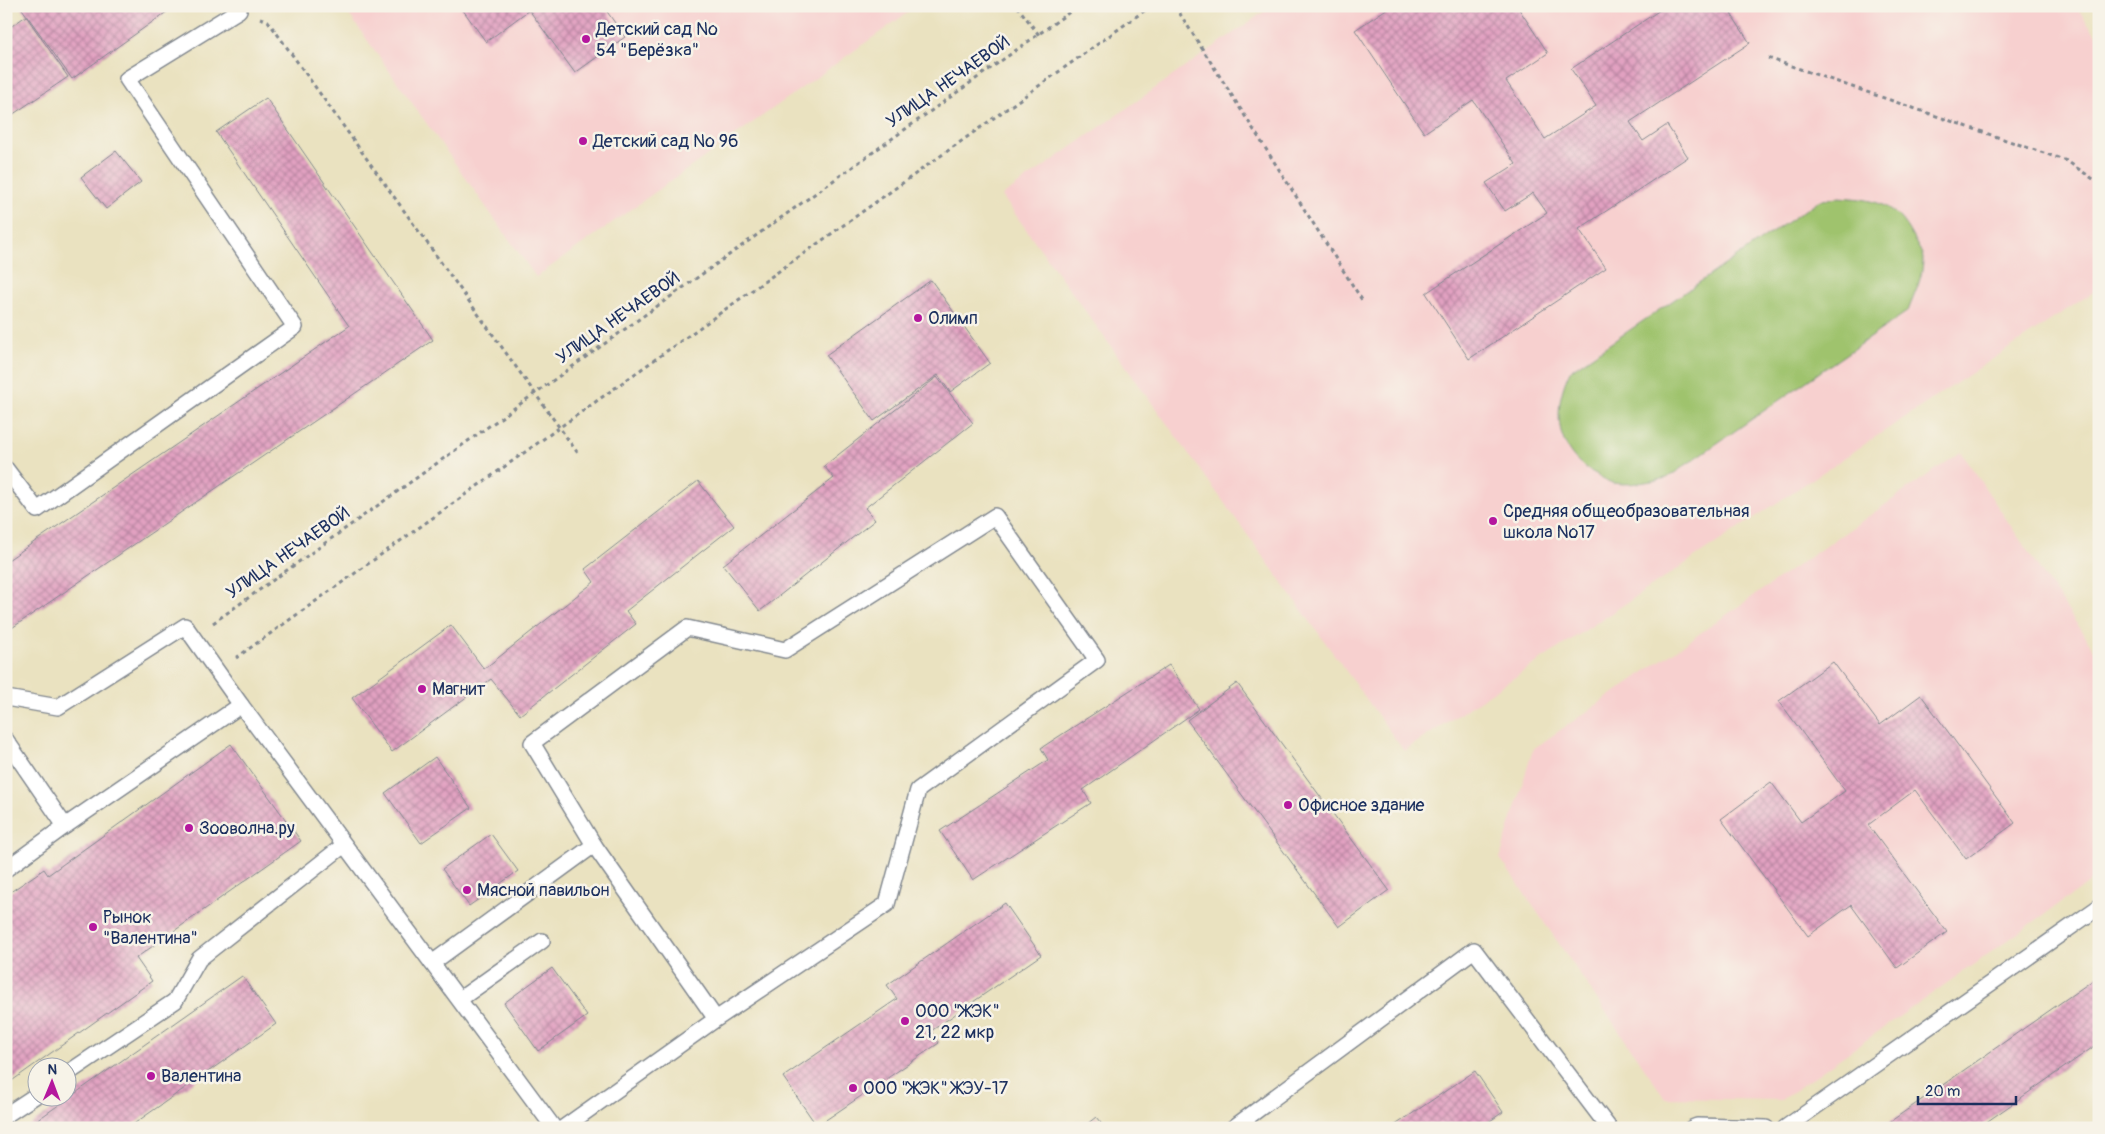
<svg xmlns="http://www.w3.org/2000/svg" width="2105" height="1134" viewBox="0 0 2105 1134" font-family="Pangolin,sans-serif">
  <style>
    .built { fill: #f7d0cf }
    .garden { fill: #9fc36d; stroke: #5d7966 }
    .building { fill: url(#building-cross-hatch) }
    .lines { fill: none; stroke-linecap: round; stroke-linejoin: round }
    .service-casing { stroke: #82888f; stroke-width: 18 }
    .path { stroke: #82888f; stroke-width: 3; stroke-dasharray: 4 4; stroke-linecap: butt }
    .service { stroke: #fff; stroke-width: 15 }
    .poi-dot { fill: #b5179e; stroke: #f7f3e8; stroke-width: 2 }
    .labels { text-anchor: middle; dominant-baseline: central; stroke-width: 5; stroke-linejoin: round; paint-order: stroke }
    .poi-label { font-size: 18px; fill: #1b2f5e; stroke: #f7f3e8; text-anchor: start }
    .street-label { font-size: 18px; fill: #1b2f5e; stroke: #f7f3e8 }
  </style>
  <defs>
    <pattern id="building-cross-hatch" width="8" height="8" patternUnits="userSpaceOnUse" patternTransform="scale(1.25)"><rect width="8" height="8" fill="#e2a1c1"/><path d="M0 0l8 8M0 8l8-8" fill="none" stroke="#b684a0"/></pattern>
  </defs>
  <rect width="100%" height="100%" fill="#f7f3e8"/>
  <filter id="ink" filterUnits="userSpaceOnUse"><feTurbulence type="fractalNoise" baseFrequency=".02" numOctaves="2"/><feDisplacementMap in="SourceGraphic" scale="10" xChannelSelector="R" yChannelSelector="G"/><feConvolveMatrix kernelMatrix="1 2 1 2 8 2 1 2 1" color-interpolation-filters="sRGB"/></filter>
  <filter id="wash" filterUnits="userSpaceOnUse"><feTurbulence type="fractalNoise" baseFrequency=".0096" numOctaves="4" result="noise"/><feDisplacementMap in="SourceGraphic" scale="20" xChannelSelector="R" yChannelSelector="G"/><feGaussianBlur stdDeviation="1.12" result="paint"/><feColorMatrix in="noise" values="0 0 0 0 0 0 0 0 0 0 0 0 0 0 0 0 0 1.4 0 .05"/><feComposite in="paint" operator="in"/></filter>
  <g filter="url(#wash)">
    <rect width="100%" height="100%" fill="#eae2c0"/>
    <g class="built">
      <polygon points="343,6 917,6 536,277"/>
      <polygon points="1272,6 2076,6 2099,39 2099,273 2095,291 1404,751 1002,196"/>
      <polygon points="1961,452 2099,657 2099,876 1781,1100 1665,1098 1500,858 1533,749"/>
    </g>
    <path class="garden" d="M 1837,197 C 1874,199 1895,202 1913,238 C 1916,244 1923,253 1923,259 C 1923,278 1914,295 1908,311 L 1667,478 C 1650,481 1632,486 1613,483 C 1608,482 1601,477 1596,474 C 1555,453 1551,410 1570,371 L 1818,201 Z"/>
    <g id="blocks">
      <g class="building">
        <polygon points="20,6 175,6 72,79"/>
        <polygon points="460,6 603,6 625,37 575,73 529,10 486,42"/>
        <polygon points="1391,6 1517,6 1548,53 1506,81 1545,139 1596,106 1571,69 1666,6 1726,6 1750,43 1630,122 1643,141 1667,125 1688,157 1579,229 1606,268 1469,359 1426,293 1547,213 1533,193 1505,211 1486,183 1516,164 1473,100 1424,133 1355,30"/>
        <polygon points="26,16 68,77 6,119 6,30"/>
        <polygon points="266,98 433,340 6,632 6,557 8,560 349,326 216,132"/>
        <polygon points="116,151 141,182 106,209 81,177"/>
        <polygon points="931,280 990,363 950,392 938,375 874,421 826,355"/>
        <polygon points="937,377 973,423 865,508 875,520 760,611 723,565 834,478 824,466"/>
        <polygon points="698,481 734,526 626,611 636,624 520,715 491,679 392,752 352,698 451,625 484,669 594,582 585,569"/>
        <polygon points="1833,662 1880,725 1921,695 2015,823 1966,859 1915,790 1868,825 1947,932 1897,968 1851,905 1808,936 1721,819 1771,782 1801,822 1845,791 1779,701"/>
        <polygon points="1169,665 1199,709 1083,790 1091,803 973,880 940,831 1048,760 1041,748"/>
        <polygon points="1237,683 1389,890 1339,927 1187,720"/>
        <polygon points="231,744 301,841 136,958 152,981 6,1085 6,895 44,869 48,875"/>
        <polygon points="435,757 471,808 421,843 385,793"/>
        <polygon points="491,834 518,871 469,906 442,869"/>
        <polygon points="1005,903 1041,955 931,1031 939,1043 817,1126 783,1077 897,999 887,985"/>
        <polygon points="552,968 587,1016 538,1051 504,1003"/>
        <polygon points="242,976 276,1024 128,1128 26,1128"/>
        <polygon points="2099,976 2099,1043 1978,1128 1881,1128"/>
        <polygon points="1475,1071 1503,1112 1480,1128 1391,1128"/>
        <polygon points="1096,1117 1105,1128 1082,1128"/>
      </g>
    </g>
  </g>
  <g filter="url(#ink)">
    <use href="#blocks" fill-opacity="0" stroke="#82888f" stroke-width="1"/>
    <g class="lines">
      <g class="service-casing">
        <g id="service">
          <polyline points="6,469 37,510 295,327 127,79 239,10 236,6"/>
          <polyline points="6,698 58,707 185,626 241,705"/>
          <polyline points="6,740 65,826"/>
          <polyline points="6,869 65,826 241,705 554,1128"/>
          <polyline points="432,963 594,845"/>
          <polyline points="460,999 542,941"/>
          <polyline points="68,1073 175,1001 199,959 344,845"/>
          <polyline points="6,1115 38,1094"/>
          <polyline points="563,1128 716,1019 887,904 918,790 1097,660 995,516 785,650 687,628 532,743 594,845 716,1019"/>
          <polyline points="1233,1128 1474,950 1609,1128"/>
          <polyline points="1692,1128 1697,1126 1766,1128"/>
          <polyline points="1785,1128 2099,907"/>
        </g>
      </g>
      <g class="path">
        <polyline points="1017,6 1039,35"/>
        <polyline points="1175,6 1362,300"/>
        <polyline points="260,18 268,21 577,452"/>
        <polyline points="1768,58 2067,161 2099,183"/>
        <polyline points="213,623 1078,6"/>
        <polyline points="236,658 1151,6"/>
      </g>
      <use href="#service" class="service"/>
    </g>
  </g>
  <g class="poi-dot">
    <circle cx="586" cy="39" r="5"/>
    <circle cx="583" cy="141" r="5"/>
    <circle cx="918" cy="318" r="5"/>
    <circle cx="1493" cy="521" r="5"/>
    <circle cx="422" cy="689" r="5"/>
    <circle cx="1288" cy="805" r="5"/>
    <circle cx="189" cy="828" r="5"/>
    <circle cx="467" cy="890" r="5"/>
    <circle cx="93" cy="927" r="5"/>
    <circle cx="905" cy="1021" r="5"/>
    <circle cx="151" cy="1076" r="5"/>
    <circle cx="853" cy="1088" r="5"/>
  </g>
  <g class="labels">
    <g class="poi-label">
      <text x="596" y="29">Детский сад №<tspan x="596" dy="21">54 "Берёзка"</tspan></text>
      <text x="593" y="141">Детский сад № 96</text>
      <text x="928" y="318">Олимп</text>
      <text x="1503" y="511">Средняя общеобразовательная<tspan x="1503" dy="21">школа №17</tspan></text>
      <text x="432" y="689">Магнит</text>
      <text x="1298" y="805">Офисное здание</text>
      <text x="199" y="828">Зооволна.ру</text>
      <text x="477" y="890">Мясной павильон</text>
      <text x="103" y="917">Рынок<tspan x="103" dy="21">"Валентина"</tspan></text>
      <text x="915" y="1011">ООО "ЖЭК"<tspan x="915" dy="21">21, 22 мкр</tspan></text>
      <text x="161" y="1076">Валентина</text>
      <text x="863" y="1088">ООО "ЖЭК" ЖЭУ-17</text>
    </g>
    <g class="street-label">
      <text transform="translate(948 82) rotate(-35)">УЛИЦА НЕЧАЕВОЙ</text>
      <text transform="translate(618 318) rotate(-35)">УЛИЦА НЕЧАЕВОЙ</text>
      <text transform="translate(288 553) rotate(-35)">УЛИЦА НЕЧАЕВОЙ</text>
    </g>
  </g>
  <rect width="2105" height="1134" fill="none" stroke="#f7f3e8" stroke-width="25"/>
  <g transform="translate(52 1082) rotate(1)"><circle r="24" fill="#f7f3e8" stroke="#9fa5b1"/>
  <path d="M0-4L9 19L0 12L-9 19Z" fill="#b5179e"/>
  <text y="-8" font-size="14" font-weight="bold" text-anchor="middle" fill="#1b2f5e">N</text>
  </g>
  <path d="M1918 1096v8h98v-8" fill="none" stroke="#1b2f5e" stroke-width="2.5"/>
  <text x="1925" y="1096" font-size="15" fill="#1b2f5e" stroke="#f7f3e8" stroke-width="4" paint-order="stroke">20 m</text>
</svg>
